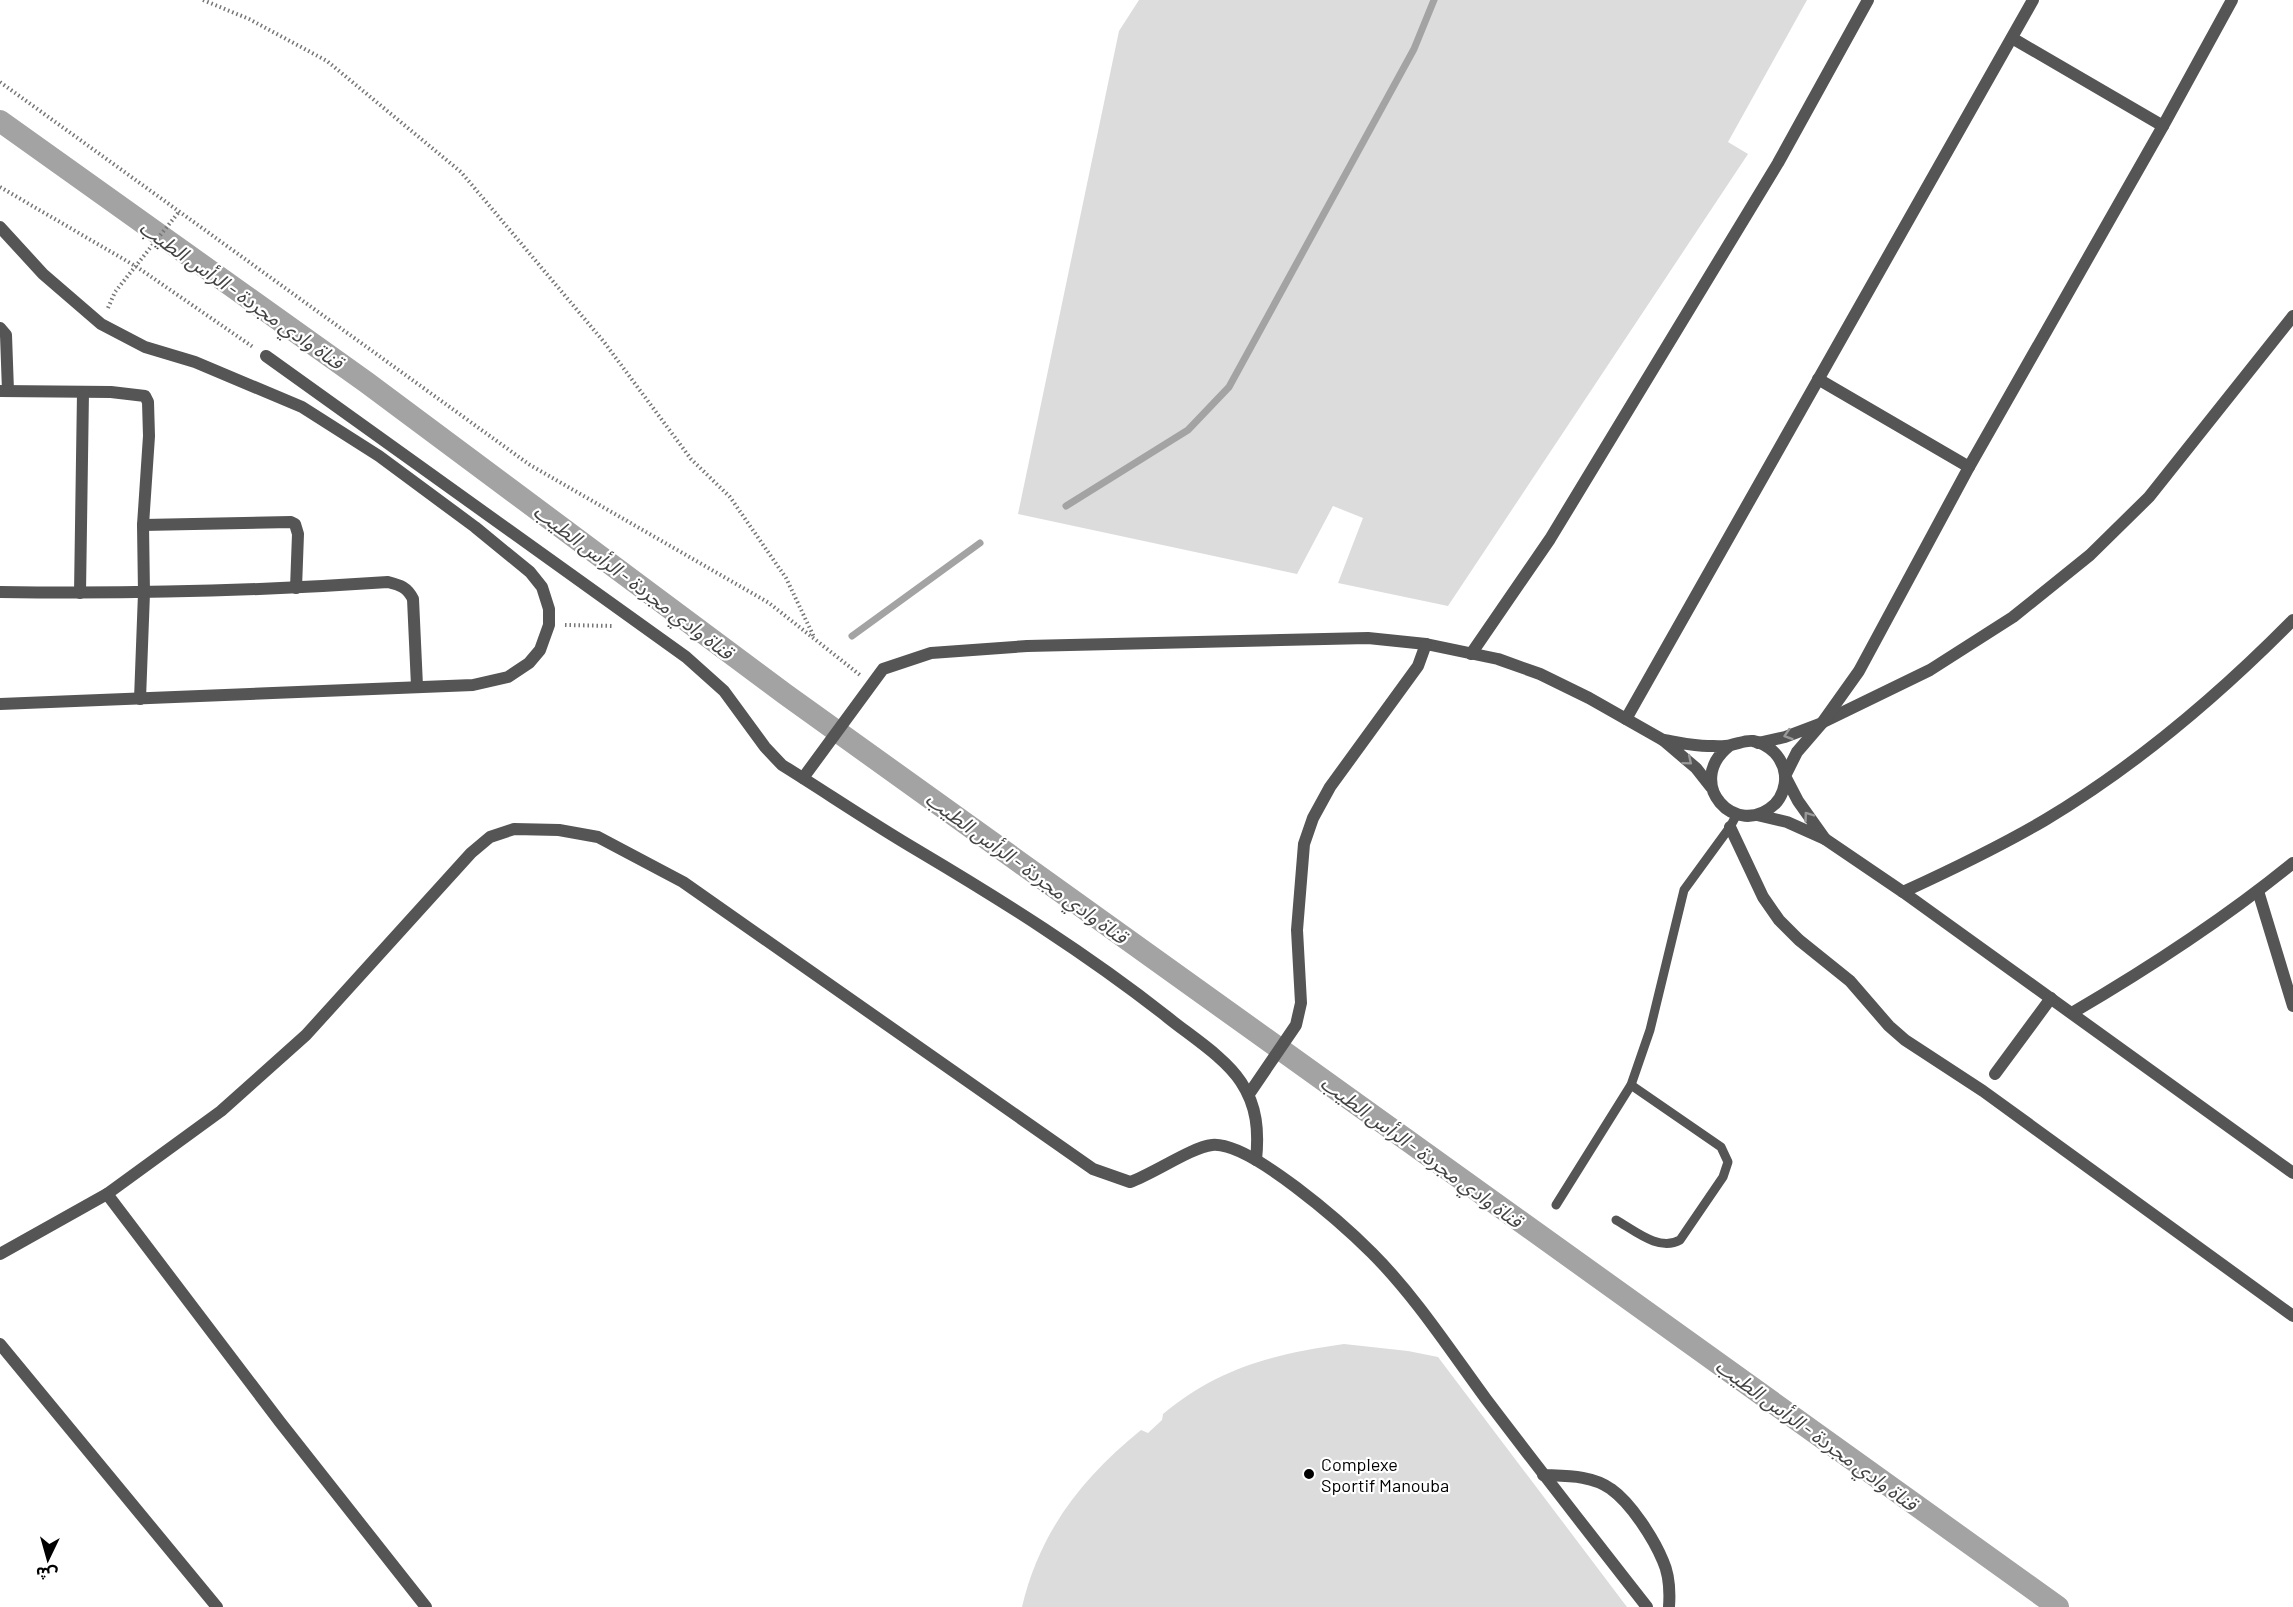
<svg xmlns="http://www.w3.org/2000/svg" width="2293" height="1607" viewBox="0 0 2293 1607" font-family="Barlow,'Noto Sans Arabic',sans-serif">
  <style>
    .green { fill: #dcdcdc }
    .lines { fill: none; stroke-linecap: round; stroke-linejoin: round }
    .stream { stroke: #a3a3a3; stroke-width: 7 }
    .canal { stroke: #a3a3a3; stroke-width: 22 }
    .path { stroke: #777; stroke-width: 4; stroke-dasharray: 1.5 3; stroke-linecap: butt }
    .service { stroke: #555; stroke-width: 9 }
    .minor { stroke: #555; stroke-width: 12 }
    .oneway { stroke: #999 }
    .poi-dot { fill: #000; stroke: #fff; stroke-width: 2 }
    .labels { text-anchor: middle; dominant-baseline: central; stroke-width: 4.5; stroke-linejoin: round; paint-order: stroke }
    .poi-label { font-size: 18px; fill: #000; stroke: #fff; text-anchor: start }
    .water-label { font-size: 20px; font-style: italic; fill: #444; stroke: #fff }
  </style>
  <rect width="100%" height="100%" fill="#fff"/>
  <g class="green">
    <polygon points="1139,0 1807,0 1728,142 1748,154 1448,606 1338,583 1363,518 1333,506 1297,574 1018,514 1119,31"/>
    <path d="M 1344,1344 L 1408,1351 L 1438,1357 L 1627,1607 L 1022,1607 C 1040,1531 1082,1478 1141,1430 L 1148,1433 L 1162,1420 L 1163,1414 C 1218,1368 1274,1354 1344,1344 Z"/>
  </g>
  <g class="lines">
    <g class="stream">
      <polyline points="1066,506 1188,430 1229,387 1414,49 1434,0"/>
      <polyline points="852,636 980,543"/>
    </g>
    <polyline class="canal" points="0,121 366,382 785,694 2058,1607"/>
    <g class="path">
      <polyline points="203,0 249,19 327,61 461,172 604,342 691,459 730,497 786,578 814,637"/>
      <polyline points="0,82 530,465 769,603 860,675"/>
      <polyline points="0,187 137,267 253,347"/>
      <polyline points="108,308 115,292 178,213"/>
      <polyline points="565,625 614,626"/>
    </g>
    <g class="service">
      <polyline points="1556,1205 1631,1085 1650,1030 1684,890 1730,827 1737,814"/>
      <path d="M 1616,1220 C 1634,1230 1659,1252 1680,1240 L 1723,1177 L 1728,1162 L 1721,1147 L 1631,1085"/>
    </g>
    <g class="minor">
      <polyline points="2012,38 2163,126"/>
      <polyline points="0,227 43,274 101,324 145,347 195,362 302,407 379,456 475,527 530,572 542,587 549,609 549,625 540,650 529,663 508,677 473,685 0,704"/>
      <polyline points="0,328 6,335 8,391"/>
      <path d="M 266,356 L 686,657 L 724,691 L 765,747 L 782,765 C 827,793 871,823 917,850 C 1003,901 1087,954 1166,1016 C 1189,1035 1225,1057 1241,1082 C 1257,1106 1259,1131 1256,1160"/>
      <polyline points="1818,379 1969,467"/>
      <polyline points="0,391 111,392 145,396 148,402 149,436 143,525 144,593 140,699"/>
      <polyline points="143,525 291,522 295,524 298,534 296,588"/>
      <path d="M 0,592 C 130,594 258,591 388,582 C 400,585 407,587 413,599 L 417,686"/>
      <polyline points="80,593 83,392"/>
      <polyline points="1471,654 1550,539 1778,163 1868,0"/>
      <polyline points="1626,719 2033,0"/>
      <polyline points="1823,722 1930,670 2013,617 2090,555 2149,497 2293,316"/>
      <polyline points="1822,723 1859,671 1969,467 2163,126 2232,0"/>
      <polyline points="803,778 883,669 931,653 1027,646 1368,638 1426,644 1498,659 1540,674 1589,698 1663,740"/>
      <path d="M 1711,787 L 1696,768 L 1663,740 C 1677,742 1693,746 1708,746 C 1715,746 1724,747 1731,745 C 1738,744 1745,740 1753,741 C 1770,744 1783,758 1785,775 C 1786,785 1782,797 1775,804 C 1736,841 1683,783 1729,746"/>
      <polyline points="1757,815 1787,822 1825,839 1798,801 1785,776 1797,752 1822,723 1785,737 1758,743"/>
      <polyline points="1730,827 1763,897 1779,920 1799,940 1850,981 1889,1026 1905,1040 1983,1091 2293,1316"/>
      <polyline points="1825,839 1903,892 2293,1173"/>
      <polyline points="2258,891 2293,1006"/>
      <path d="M 1903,892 C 1951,870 1999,847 2045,820 C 2137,765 2218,696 2293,620"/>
      <path d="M 2072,1013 C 2149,968 2223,920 2293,863"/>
      <polyline points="1995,1074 2051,998"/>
      <polyline points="1249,1094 1296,1025 1301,1003 1297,930 1304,844 1313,818 1330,787 1418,666 1426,644"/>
      <polyline points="107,1194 280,1422 426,1607"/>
      <path d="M 0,1254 L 107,1194 L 221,1111 L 306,1035 L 471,853 L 490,837 L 514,829 L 559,830 L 598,837 L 683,882 L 1093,1169 L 1130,1182 C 1153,1174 1192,1147 1212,1145 C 1250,1141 1345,1226 1372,1253 C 1415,1296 1450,1350 1486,1399 C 1539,1469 1593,1538 1647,1607"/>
      <polyline points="0,1344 217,1607"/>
      <path d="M 1543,1475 C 1566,1476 1592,1475 1611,1489 C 1631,1503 1654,1539 1663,1561 C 1669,1574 1670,1593 1669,1607"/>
    </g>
  </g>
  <defs><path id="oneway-chevron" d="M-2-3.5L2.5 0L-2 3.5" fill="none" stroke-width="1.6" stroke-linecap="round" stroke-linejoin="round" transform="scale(1.5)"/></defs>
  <g class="oneway">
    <use href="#oneway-chevron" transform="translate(1788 735) rotate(162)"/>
    <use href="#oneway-chevron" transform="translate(1688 761) rotate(40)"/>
    <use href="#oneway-chevron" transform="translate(1808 816) rotate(-126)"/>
  </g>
  <circle class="poi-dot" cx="1309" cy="1474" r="6"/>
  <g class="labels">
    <g class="poi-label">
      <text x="1321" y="1464">Complexe<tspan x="1321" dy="21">Sportif Manouba</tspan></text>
    </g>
    <g class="water-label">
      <text transform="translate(242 294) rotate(35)">قناة وادي مجردة - الرأس الطيب</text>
      <text transform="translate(634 581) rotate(37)">قناة وادي مجردة - الرأس الطيب</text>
      <text transform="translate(1027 867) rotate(36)">قناة وادي مجردة - الرأس الطيب</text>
      <text transform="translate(1422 1151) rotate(36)">قناة وادي مجردة - الرأس الطيب</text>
      <text transform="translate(1817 1434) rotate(36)">قناة وادي مجردة - الرأس الطيب</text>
    </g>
  </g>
  <g transform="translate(48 1559) rotate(185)" stroke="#ffffff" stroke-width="4.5" paint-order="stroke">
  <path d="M0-4.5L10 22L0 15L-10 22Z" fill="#000000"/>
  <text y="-9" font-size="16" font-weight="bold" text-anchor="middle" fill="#000000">ش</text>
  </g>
</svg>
